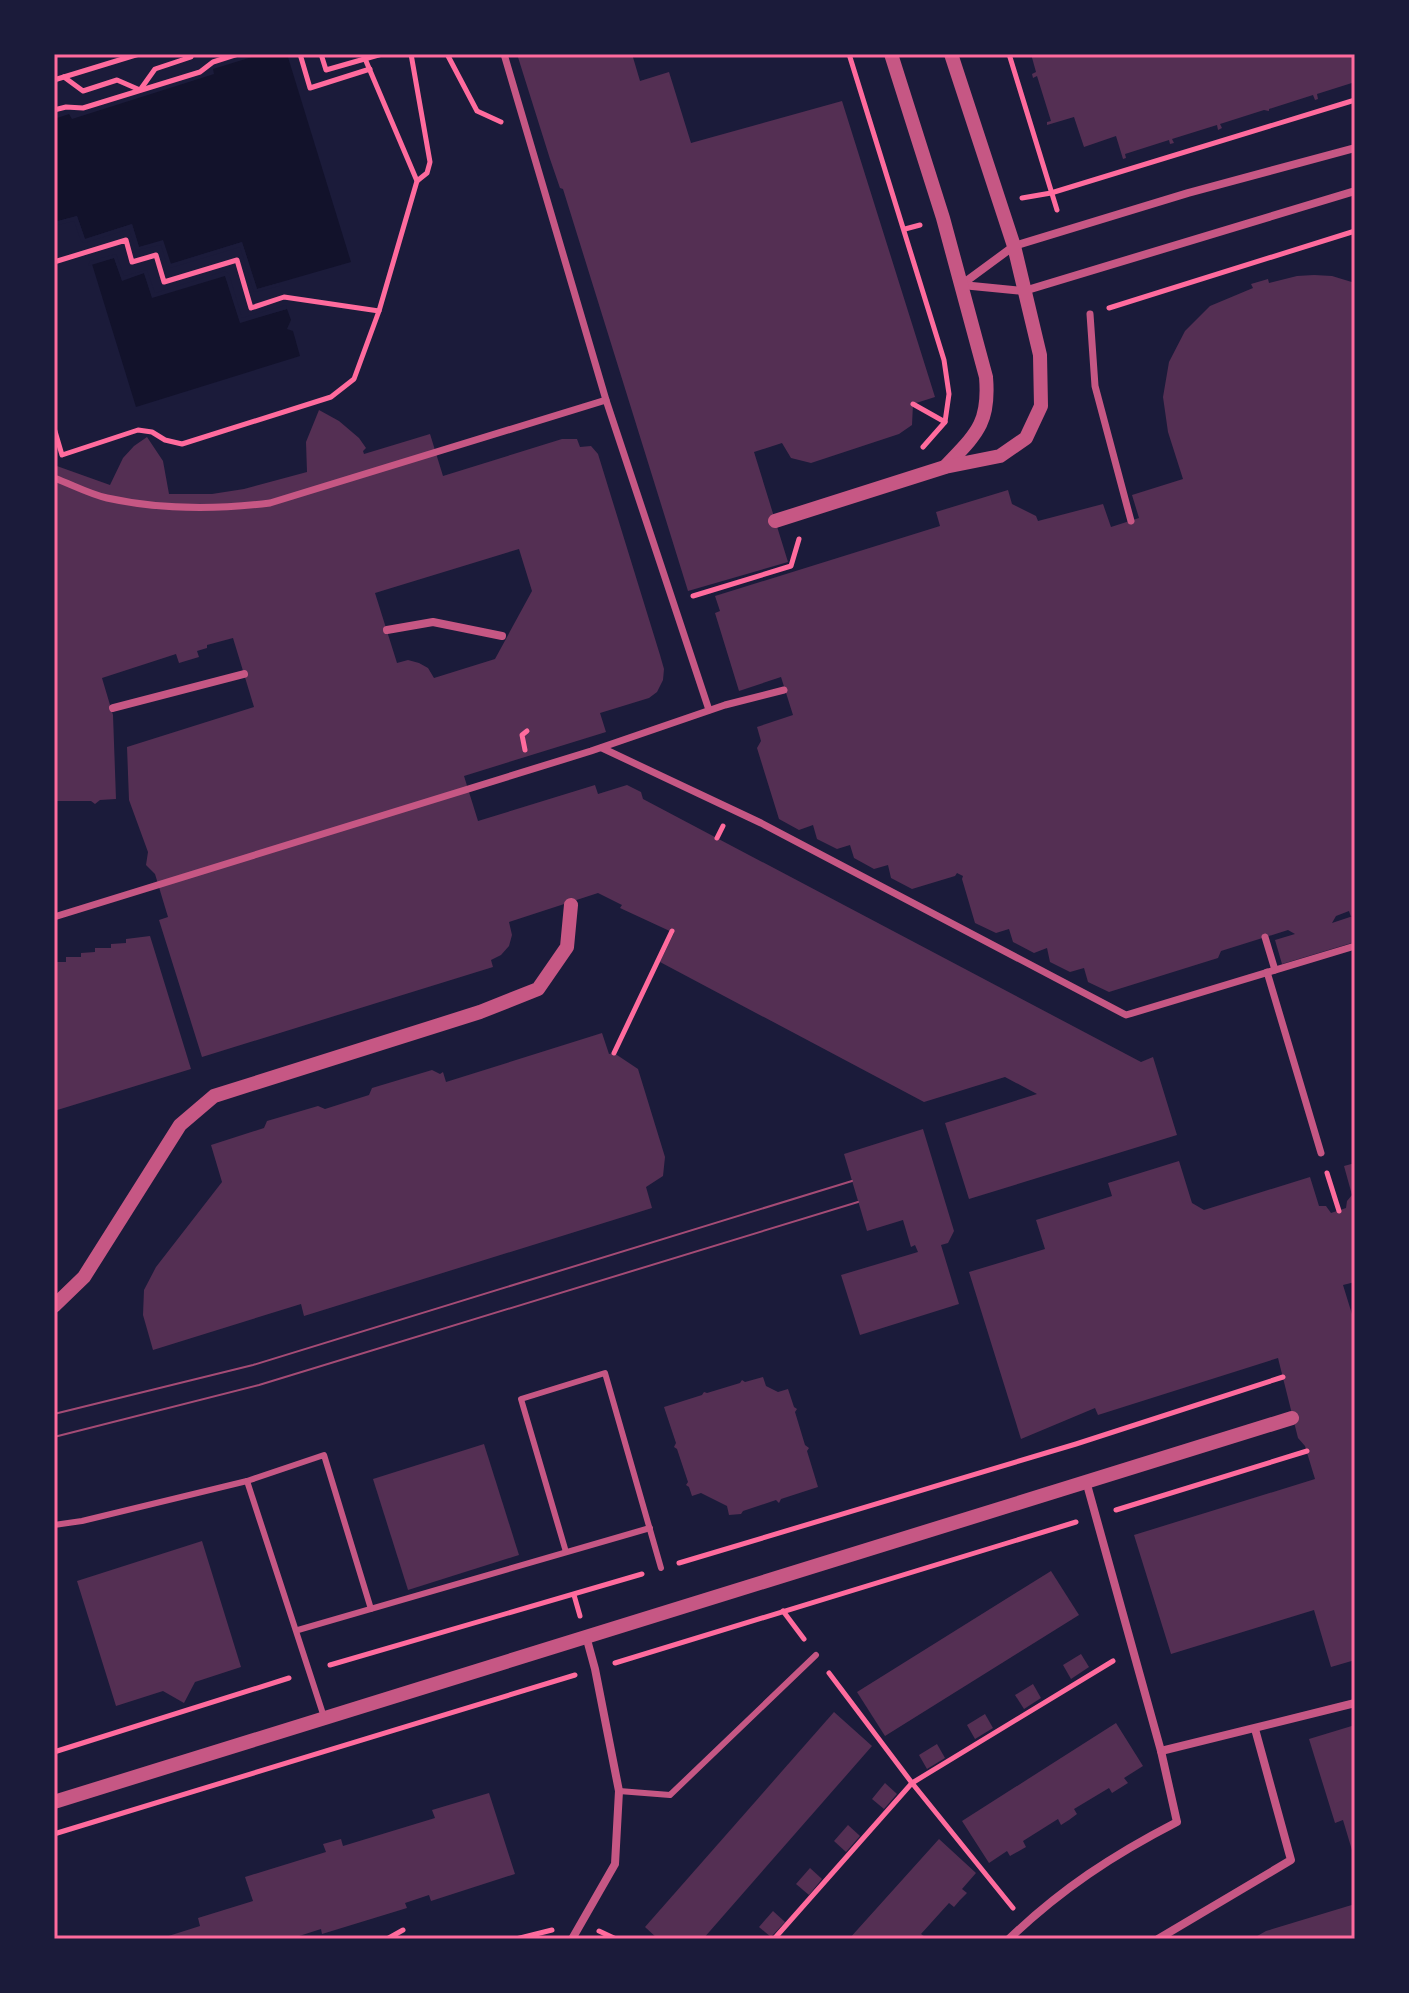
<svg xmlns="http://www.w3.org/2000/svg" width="1409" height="1993" viewBox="0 0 1409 1993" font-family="Literata,serif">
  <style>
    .water { fill: #12122b }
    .pier { fill: #1b1b3a }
    .building { fill: #542f53; fill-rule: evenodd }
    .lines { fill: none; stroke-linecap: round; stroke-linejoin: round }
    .path { stroke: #ff6b9d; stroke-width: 5 }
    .service { stroke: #c65784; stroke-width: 6 }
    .pedestrian { stroke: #c65784; stroke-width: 7 }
    .minor { stroke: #c65784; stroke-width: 8 }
    .tertiary { stroke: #c65784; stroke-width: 14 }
    .tram { stroke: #a44b75; stroke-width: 2 }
    .neatline { fill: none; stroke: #ff6b9d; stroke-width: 3 }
  </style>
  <rect width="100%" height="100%" fill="#1b1b3a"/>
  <g class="water">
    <polygon points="262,54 287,54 351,262 257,289 242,242 170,264 163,241 139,247 132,224 85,239 77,216 54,222 54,119 69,114 72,119 214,74 213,69"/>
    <polygon points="114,258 122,280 144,273 152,297 225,275 240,322 287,309 291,320 287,329 293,331 300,356 136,407 92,264"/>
  </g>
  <g class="pier">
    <polygon points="77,216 85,239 132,224 139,247 163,240 171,264 242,242 257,289 279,283 280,286 254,292 240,247 170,268 167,265 161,245 136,250 129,229 84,243 81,241 74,221 54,226 54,222"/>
    <polygon points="116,254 124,276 147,270 155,293 225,271 229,274 242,318 286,305 287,309 240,323 225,276 152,298 144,273 122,281 114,258 88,266 90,261"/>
  </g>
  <g class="building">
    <polygon points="517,54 632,54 640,81 669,72 691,143 842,101 935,397 913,404 912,425 899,434 811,463 791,458 782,443 754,452 788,562 688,591 563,189 560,188 550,159"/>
    <polygon points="1031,54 1355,54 1355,82 1317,94 1318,99 1315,100 1313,95 1269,109 1269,111 1264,110 1220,124 1222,128 1218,130 1217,125 1172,139 1174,143 1170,144 1169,140 1125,154 1126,158 1123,159 1116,136 1084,147 1074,117 1047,125 1047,122 1051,121 1037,76 1033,78 1032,74 1036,72"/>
    <polygon points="1314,275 1332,276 1355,283 1355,915 1351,917 1349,911 1336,916 1332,923 1353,916 1355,942 1282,964 1275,940 1295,934 1288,930 1221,951 1218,958 1109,992 1088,982 1084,968 1070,972 1050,962 1047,948 1034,953 1013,942 1009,929 996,933 975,923 962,879 963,876 957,873 955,876 912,889 891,878 888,865 874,869 854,858 850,845 837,849 817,839 813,825 799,830 779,819 757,748 761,741 757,727 793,715 781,677 739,691 715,613 720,611 715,596 940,526 936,512 1008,490 1012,504 1036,516 1038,521 1103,504 1111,527 1139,518 1132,495 1183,479 1168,432 1163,397 1169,362 1185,331 1210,306 1253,288 1251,284 1268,279 1269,283 1297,276"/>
    <path d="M 319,410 L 339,421 L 359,438 L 366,448 L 363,451 L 364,454 L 430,434 L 443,476 L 562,439 L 577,439 L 580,447 L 591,446 L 598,454 L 660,655 L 664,669 L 663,680 L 657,692 L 649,698 L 600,713 L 606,732 L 464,776 L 478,821 L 595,785 L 598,794 L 627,785 L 641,792 L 643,799 L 1141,1062 L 1153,1057 L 1177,1135 L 969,1199 L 945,1123 L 1037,1094 L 1005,1077 L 924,1102 L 660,962 L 674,933 L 620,908 L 622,905 L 598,893 L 509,922 L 512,935 L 509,946 L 501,955 L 491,960 L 493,967 L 202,1057 L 159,920 L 168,917 L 155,874 L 146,865 L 148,852 L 129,800 L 127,747 L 254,707 L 233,638 L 207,645 L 207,648 L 197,651 L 199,657 L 179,663 L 176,654 L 102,678 L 113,715 L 116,799 L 100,800 L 95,804 L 91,801 L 54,801 L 54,465 L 110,485 L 123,458 L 134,446 L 147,437 L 163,461 L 169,494 L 212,494 L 244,489 L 307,472 L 306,442 ZM 519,549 L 532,591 L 495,659 L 434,678 L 428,668 L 419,663 L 408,660 L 397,663 L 375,593 Z"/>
    <polygon points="150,936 191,1069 54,1111 54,962 66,962 66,957 81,957 81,953 95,952 95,948 111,948 111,944 126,943 126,939"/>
    <polygon points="602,1033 609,1054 614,1053 638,1069 665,1157 663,1176 646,1187 652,1208 304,1316 301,1304 153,1350 143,1315 144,1290 156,1267 222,1182 211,1145 264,1128 267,1121 318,1106 325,1109 369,1095 372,1088 432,1070 440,1074 443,1072 446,1082"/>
    <polygon points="923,1129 954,1231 948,1243 941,1245 959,1304 860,1335 841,1275 918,1252 915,1245 911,1247 903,1220 867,1231 844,1154"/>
    <polygon points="1179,1161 1192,1203 1204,1210 1310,1177 1319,1206 1326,1206 1331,1213 1346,1208 1347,1201 1352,1195 1344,1166 1355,1163 1355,1282 1343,1285 1355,1324 1355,1660 1331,1667 1314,1610 1171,1654 1134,1535 1315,1479 1305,1446 1298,1438 1278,1358 1098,1415 1095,1408 1021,1439 969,1272 1045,1249 1036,1220 1112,1196 1108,1183"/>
    <polygon points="763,1377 766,1386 778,1392 788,1389 794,1407 797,1409 795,1412 805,1445 809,1448 807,1451 818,1487 781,1499 779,1503 776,1500 743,1511 741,1514 729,1515 727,1506 701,1493 692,1496 689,1487 686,1485 688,1482 677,1449 674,1447 676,1443 664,1407 702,1395 704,1392 707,1393 740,1383 742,1380 745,1382"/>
    <polygon points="484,1444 519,1555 408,1590 373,1479"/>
    <polygon points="202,1541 241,1667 195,1682 184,1703 163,1691 116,1706 77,1581"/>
    <polygon points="1051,1571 1079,1615 885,1736 857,1692"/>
    <polygon points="1081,1654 1089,1667 1071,1679 1063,1665"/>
    <polygon points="1033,1684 1041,1698 1024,1709 1015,1695"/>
    <polygon points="834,1712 872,1746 703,1939 658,1939 645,1927"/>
    <polygon points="985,1714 993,1728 975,1739 967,1725"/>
    <polygon points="1116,1723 1143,1766 1124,1778 1128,1783 1112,1793 1109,1788 1074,1809 1077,1814 1069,1820 1061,1825 1058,1819 1023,1841 1026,1847 1010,1856 1007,1851 989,1863 962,1821"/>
    <polygon points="1355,1725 1355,1857 1354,1857 1343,1820 1335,1823 1309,1739"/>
    <polygon points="937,1744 945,1758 927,1769 919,1755"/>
    <polygon points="885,1783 897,1794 884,1809 872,1799"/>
    <polygon points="489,1793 515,1874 431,1901 429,1895 405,1903 407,1908 322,1934 321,1929 296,1937 297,1939 159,1939 200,1926 198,1918 253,1901 245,1877 326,1852 323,1844 341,1839 343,1846 435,1818 432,1810"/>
    <polygon points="848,1825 860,1836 846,1852 834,1841"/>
    <polygon points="939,1839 976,1873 962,1889 967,1893 960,1900 954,1907 949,1903 921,1934 928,1939 849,1939"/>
    <polygon points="810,1868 822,1879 809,1895 796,1884"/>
    <polygon points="1355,1904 1355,1939 1252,1939 1266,1931"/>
    <polygon points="773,1911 785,1922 771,1937 759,1927"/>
  </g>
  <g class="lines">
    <g class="path">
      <polyline points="300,54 310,88 370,69"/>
      <polyline points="321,54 326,70 382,54"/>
      <polyline points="411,54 430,162 427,173 417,181"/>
      <polyline points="447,54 477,111 501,122"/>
      <polyline points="849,54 944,360 949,394 945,422 923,447"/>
      <polyline points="1009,54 1057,210"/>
      <polyline points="64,77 83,91 117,80 140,90 155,69 191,57 192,54"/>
      <polyline points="54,80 139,54"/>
      <polyline points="54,110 66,107 83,108 200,72 213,62 238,54"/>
      <polyline points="1022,198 1051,193 1355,100"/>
      <polyline points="905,229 920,225"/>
      <polyline points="54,262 126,240 132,262 156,255 164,282 237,260 251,308 284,297 379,311"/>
      <polyline points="1109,308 1355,231"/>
      <polyline points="913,404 945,422"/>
      <polyline points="54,428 62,455 138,430 152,432 165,440 182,444 331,397 354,379 379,311 417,181 363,54"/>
      <polyline points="693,596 791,566 799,539"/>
      <polyline points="525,750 522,735 527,731"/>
      <polyline points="717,838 723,826"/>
      <polyline points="614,1053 672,931"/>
      <polyline points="1327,1173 1339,1211"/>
      <polyline points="1116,1510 1307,1451"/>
      <polyline points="679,1563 1076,1444 1283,1377"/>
      <polyline points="574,1595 580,1616"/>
      <polyline points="783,1611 804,1639"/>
      <polyline points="615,1663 1076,1522"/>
      <polyline points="330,1665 642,1574"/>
      <polyline points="829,1673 912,1783 1013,1908"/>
      <polyline points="54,1752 289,1678"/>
      <polyline points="54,1834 575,1675"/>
      <polyline points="599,1931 616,1939"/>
      <polyline points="387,1939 403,1930"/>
      <polyline points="516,1939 552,1930"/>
      <polyline points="774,1939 912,1783 1113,1661"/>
    </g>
    <g class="service">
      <polyline points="247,1481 324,1717"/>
      <polyline points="54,1525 82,1521 247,1481 324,1455 371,1609"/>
      <polyline points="566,1552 521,1399 605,1373 661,1568"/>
      <polyline points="298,1630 650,1528"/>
      <polyline points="619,1791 670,1795 816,1655"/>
    </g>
    <g class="pedestrian">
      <polyline points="504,54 606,400 709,710"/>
      <polyline points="1090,314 1095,386 1131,521"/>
      <path d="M 54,478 C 71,484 89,494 107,498 C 162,510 214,510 270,503 L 606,400"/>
      <polyline points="602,748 761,823 1126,1015 1355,946"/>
      <polyline points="54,917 591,751 725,705 784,690"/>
      <polyline points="1265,937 1275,970"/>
      <polyline points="1267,972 1321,1153"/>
    </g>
    <g class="minor">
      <polyline points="961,285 1014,246 1188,193 1355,148"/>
      <polyline points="962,285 1024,291 1355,191"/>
      <polyline points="387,630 433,622 502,636"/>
      <polyline points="113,708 244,674"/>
      <polyline points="1161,1751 1355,1703"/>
      <polyline points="572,1939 615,1864 619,1791 595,1669 586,1636"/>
      <path d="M 1009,1939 C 1061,1889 1113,1855 1177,1822 L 1161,1751 L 1086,1481"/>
      <polyline points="1158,1939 1291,1860 1255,1729"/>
    </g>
    <g class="tertiary">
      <path d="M 891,54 L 943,218 L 986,377 C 990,424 976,434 945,467"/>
      <polyline points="775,521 945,467 1000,456 1026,438 1041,406 1040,355 1014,246 951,54"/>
      <polyline points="54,1306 84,1277 180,1125 214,1096 480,1012 538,989 567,947 571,905"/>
      <polyline points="54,1802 1292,1418"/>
    </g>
    <g class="tram">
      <polyline points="54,1414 253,1365 852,1181"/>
      <polyline points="54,1437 259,1385 858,1202"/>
    </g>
  </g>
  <rect width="1409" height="1993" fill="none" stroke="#1b1b3a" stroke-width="112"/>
  <rect x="56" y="56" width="1297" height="1881" class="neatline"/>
</svg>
